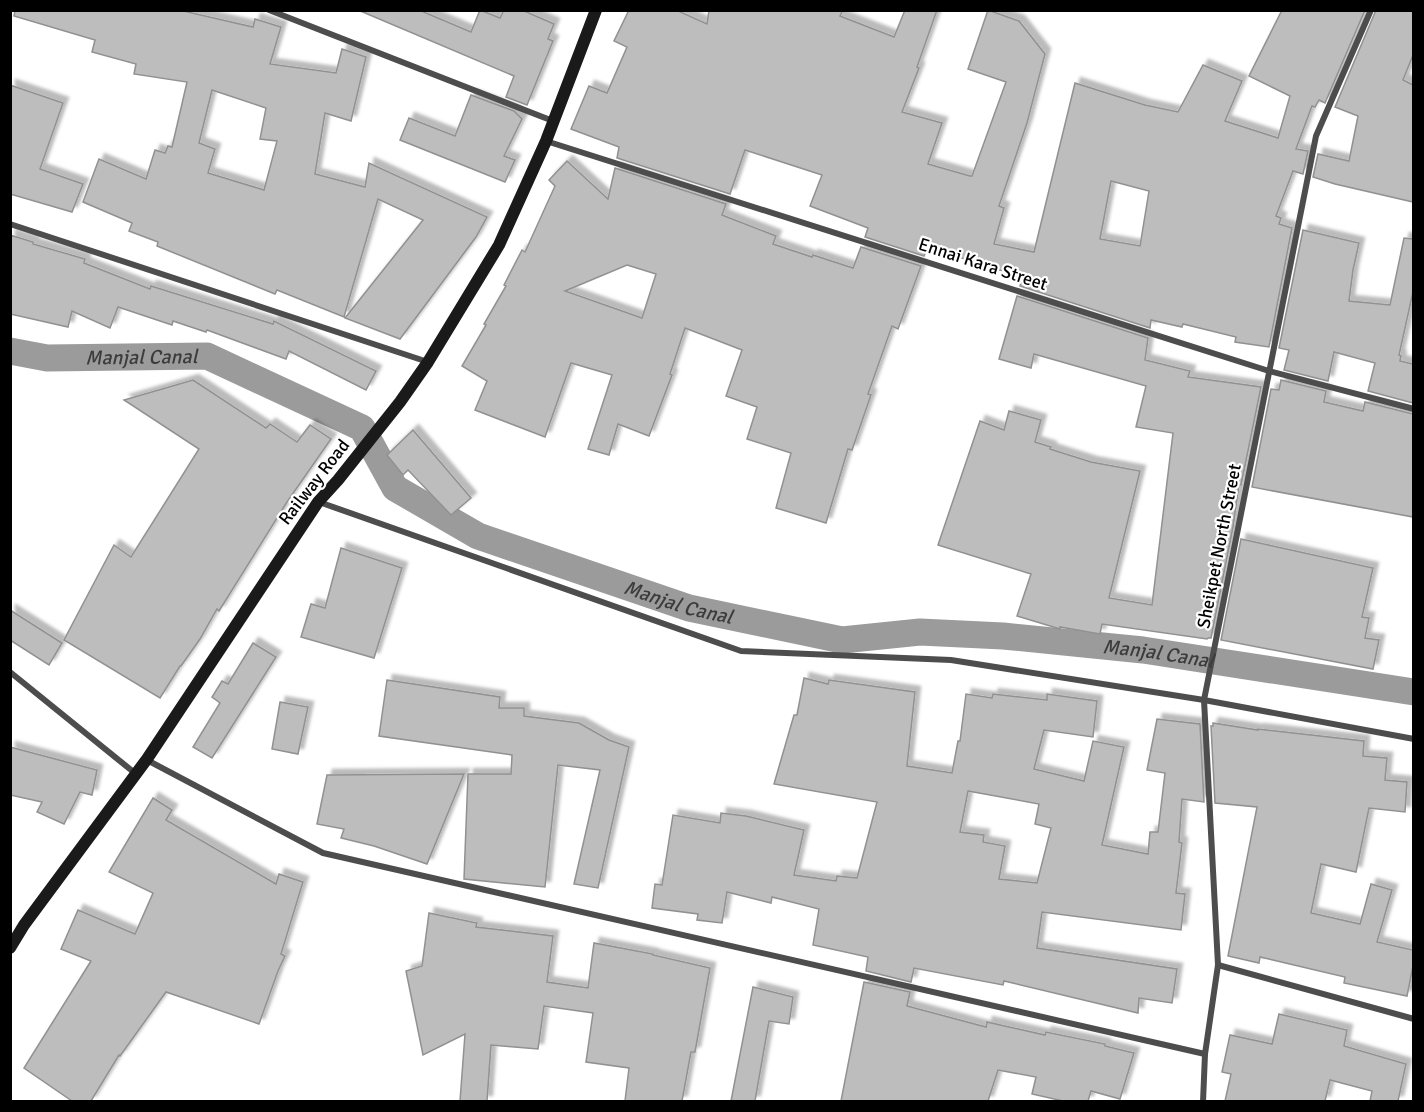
<svg xmlns="http://www.w3.org/2000/svg" width="1424" height="1112" viewBox="0 0 1424 1112" font-family="Signika,sans-serif">
  <style>
    .lines { fill: none; stroke-linecap: round; stroke-linejoin: round }
    .canal { stroke: #9b9b9b; stroke-width: 27 }
    .building { fill: #bdbdbd; stroke: #919191; stroke-width: 1.5; fill-rule: evenodd; filter: url(#shadow) }
    .minor { stroke: #4d4d4d; stroke-width: 6 }
    .secondary { stroke: #1a1a1a; stroke-width: 12 }
    .labels { text-anchor: middle; dominant-baseline: central; stroke-width: 4.5; stroke-linejoin: round; paint-order: stroke }
    .street-label { font-size: 18px; fill: #000; stroke: #fff }
    .water-label { font-size: 20px; font-style: italic; fill: #3c3c3c; stroke: #fff }
  </style>
  <defs>
    <filter id="shadow"><feDropShadow dx="5.5" dy="-5.5" stdDeviation="1.5" flood-color="#0004"/></filter>
  </defs>
  <rect width="100%" height="100%" fill="#fff"/>
  <g class="lines">
    <path class="canal" id="s1" d="M 10,351 L 47,358 L 207,356 L 362,428 L 395,488 L 478,536 L 689,608 L 842,640 L 920,632 L 1003,636 L 1143,650 L 1414,692"/>
  </g>
  <g class="building">
    <path d="M 15,10 L 179,10 L 253,27 L 255,19 L 281,27 L 270,64 L 336,73 L 342,49 L 366,57 L 351,121 L 325,113 L 315,174 L 365,187 L 369,163 L 487,217 L 476,237 L 400,339 L 345,318 L 423,220 L 378,199 L 344,317 L 277,290 L 275,294 L 157,246 L 158,242 L 129,231 L 132,223 L 83,202 L 99,159 L 146,179 L 155,150 L 165,153 L 168,146 L 172,147 L 187,82 L 134,74 L 136,64 L 92,52 L 95,40 L 14,16 ZM 212,90 L 266,108 L 260,139 L 277,141 L 264,190 L 208,173 L 215,149 L 199,143 Z"/>
    <polygon points="358,10 419,10 471,32 480,10 500,18 504,10 522,10 554,24 548,39 553,41 527,105 506,97 514,76"/>
    <path d="M 629,10 L 676,10 L 707,24 L 709,10 L 843,10 L 840,16 L 894,37 L 905,10 L 937,10 L 917,67 L 919,68 L 902,112 L 942,123 L 928,164 L 970,176 L 972,176 L 1006,82 L 968,69 L 988,10 L 1019,21 L 1045,54 L 1027,123 L 999,206 L 1004,208 L 994,244 L 1034,252 L 1075,83 L 1145,105 L 1178,112 L 1203,65 L 1242,81 L 1225,121 L 1278,138 L 1290,96 L 1249,76 L 1282,10 L 1365,10 L 1325,103 L 1319,100 L 1315,107 L 1312,106 L 1296,149 L 1308,151 L 1303,174 L 1293,171 L 1276,216 L 1281,218 L 1279,224 L 1292,228 L 1269,347 L 1235,342 L 1236,337 L 1183,324 L 1182,327 L 1151,320 L 1150,328 L 1020,286 L 1021,281 L 1007,278 L 1008,272 L 969,263 L 969,260 L 927,249 L 924,256 L 865,237 L 868,228 L 810,206 L 822,175 L 745,150 L 730,194 L 617,158 L 619,147 L 571,129 L 589,86 L 607,93 L 627,47 L 614,41 ZM 1111,181 L 1149,191 L 1140,246 L 1100,239 Z"/>
    <polygon points="1376,10 1413,10 1413,55 1403,80 1413,85 1413,202 1335,184 1313,177 1318,154 1349,161 1358,116 1335,107"/>
    <polygon points="10,85 63,103 40,169 83,184 72,212 10,194"/>
    <polygon points="471,95 514,111 522,119 504,156 515,160 505,182 400,140 409,118 455,136"/>
    <path d="M 567,161 L 608,199 L 615,168 L 726,204 L 722,215 L 776,236 L 773,244 L 812,257 L 813,255 L 853,268 L 861,247 L 921,266 L 898,329 L 892,326 L 868,394 L 871,395 L 852,450 L 848,449 L 826,523 L 776,508 L 791,453 L 747,439 L 757,407 L 726,396 L 742,350 L 685,328 L 670,374 L 672,375 L 649,436 L 618,424 L 609,455 L 588,449 L 612,375 L 571,363 L 545,437 L 475,410 L 487,381 L 462,366 L 486,325 L 484,324 L 506,286 L 504,285 L 522,250 L 525,252 L 555,186 L 549,180 ZM 627,265 L 656,274 L 642,318 L 565,291 Z"/>
    <polygon points="1303,230 1359,243 1353,270 1349,301 1390,305 1404,238 1413,239 1413,292 1399,355 1401,356 1400,361 1413,364 1413,403 1368,391 1375,363 1334,352 1328,381 1284,370 1289,350 1279,348"/>
    <polygon points="10,235 33,242 33,244 85,259 84,263 150,289 151,286 273,324 274,321 376,371 366,390 289,351 286,359 207,330 206,332 173,321 172,325 118,307 110,328 72,311 68,327 10,314"/>
    <polygon points="1017,296 1148,338 1145,360 1190,371 1188,377 1261,387 1241,485 1239,485 1233,527 1211,638 1208,638 1207,639 1102,624 1100,634 1060,627 1060,629 1017,616 1031,574 938,545 980,421 1004,430 1009,411 1041,420 1035,442 1051,447 1050,449 1091,462 1140,471 1109,598 1152,605 1173,433 1136,427 1146,386 1034,354 1031,368 999,359"/>
    <polygon points="193,380 266,428 270,424 297,442 310,425 331,439 287,502 219,611 217,609 200,639 181,666 180,666 160,698 64,640 114,545 131,557 199,449 124,400"/>
    <polygon points="1281,380 1326,391 1324,402 1363,411 1365,402 1413,414 1413,517 1252,487 1271,389 1279,390"/>
    <polygon points="413,430 471,498 451,515 408,470 403,475 387,455"/>
    <polygon points="1241,539 1373,568 1362,617 1369,618 1365,638 1379,640 1373,669 1221,640"/>
    <polygon points="341,548 402,568 374,658 301,637 311,604 325,608"/>
    <polygon points="10,610 62,643 49,665 10,640"/>
    <polygon points="253,643 276,657 212,758 193,747 220,703 212,697 222,681 228,684"/>
    <path d="M 804,678 L 828,684 L 829,680 L 915,692 L 907,766 L 952,773 L 958,741 L 960,741 L 966,694 L 992,698 L 993,694 L 1047,700 L 1047,694 L 1097,701 L 1093,737 L 1044,730 L 1034,769 L 1084,781 L 1093,741 L 1124,747 L 1102,845 L 1148,854 L 1150,832 L 1158,832 L 1165,773 L 1147,770 L 1157,719 L 1200,724 L 1204,802 L 1182,799 L 1179,842 L 1182,843 L 1176,893 L 1185,894 L 1181,930 L 1042,912 L 1037,948 L 1177,969 L 1172,1003 L 1139,998 L 1138,1013 L 1004,981 L 1003,985 L 914,968 L 911,982 L 866,971 L 868,957 L 813,945 L 819,909 L 772,897 L 771,903 L 727,892 L 722,923 L 697,920 L 698,914 L 652,908 L 655,884 L 662,885 L 673,815 L 720,823 L 721,813 L 746,816 L 804,830 L 794,875 L 836,881 L 837,876 L 857,878 L 877,802 L 774,784 L 794,715 L 797,715 ZM 968,791 L 1039,804 L 1035,824 L 1051,828 L 1037,883 L 999,879 L 1005,846 L 983,842 L 984,835 L 960,832 Z"/>
    <polygon points="387,680 500,697 499,708 524,708 524,716 579,723 609,740 629,747 598,888 574,884 600,770 558,765 545,887 464,879 468,774 511,774 512,755 379,736"/>
    <polygon points="280,702 308,707 298,754 272,749"/>
    <polygon points="1213,723 1258,730 1258,729 1364,741 1363,756 1387,758 1385,780 1407,782 1405,812 1369,808 1356,872 1321,864 1311,913 1360,924 1371,884 1392,890 1377,942 1413,950 1413,966 1407,996 1344,983 1345,977 1260,957 1259,963 1228,956 1257,807 1215,803 1211,726 1213,726"/>
    <polygon points="10,747 97,770 92,795 80,792 64,824 37,812 42,802 10,795"/>
    <polygon points="464,774 427,864 374,846 341,838 344,829 317,824 327,775"/>
    <polygon points="153,798 172,810 166,820 276,884 279,874 303,882 281,954 285,956 278,971 259,1024 166,992 120,1056 119,1055 91,1101 72,1101 24,1068 91,961 61,949 78,910 135,934 153,893 109,872"/>
    <polygon points="429,913 477,923 476,927 553,936 547,982 588,988 594,943 653,954 653,955 710,968 695,1052 691,1052 682,1101 625,1101 629,1068 586,1062 593,1013 544,1006 538,1049 491,1045 487,1101 460,1101 465,1034 423,1055 406,971 422,966"/>
    <polygon points="864,982 910,992 907,1006 986,1027 987,1022 1045,1035 1046,1032 1105,1044 1105,1046 1134,1053 1120,1099 1091,1091 1088,1101 1063,1101 1032,1094 1036,1077 998,1070 988,1101 841,1101"/>
    <polygon points="753,987 793,997 789,1024 769,1021 755,1101 731,1101"/>
    <polygon points="1279,1014 1347,1030 1344,1046 1406,1064 1398,1101 1370,1101 1372,1091 1330,1080 1325,1101 1225,1101 1231,1074 1222,1072 1230,1035 1272,1044"/>
  </g>
  <g class="lines">
    <g class="minor">
      <polyline points="269,10 553,121"/>
      <polyline points="546,141 1269,371 1414,409"/>
      <polyline points="10,224 428,362"/>
      <polyline points="319,502 741,651 951,660 1204,700 1414,739"/>
      <polyline points="10,672 136,774"/>
      <polyline points="147,760 323,853 1205,1054"/>
      <polyline points="1218,965 1414,1019"/>
      <polyline points="1203,1102 1205,1054 1218,965 1204,700 1316,136 1371,10"/>
    </g>
    <polyline class="secondary" points="10,948 24,925 147,759 318,502 338,480 400,402 428,362 499,245 546,141 596,10"/>
  </g>
  <g class="labels">
    <g class="street-label">
      <text transform="translate(983 264) rotate(18)">Ennai Kara Street</text>
      <text transform="translate(314 482) rotate(-52)">Railway Road</text>
      <text transform="translate(1219 546) rotate(-79)">Sheikpet North Street</text>
    </g>
    <g class="water-label">
      <text stroke="none"><textPath href="#s1" startOffset="132">Manjal Canal</textPath></text>
      <text stroke="none"><textPath href="#s1" startOffset="744">Manjal Canal</textPath></text>
      <text stroke="none"><textPath href="#s1" startOffset="1230">Manjal Canal</textPath></text>
    </g>
  </g>
  <rect width="1424" height="1112" fill="none" stroke="#000000" stroke-width="24"/>
</svg>
